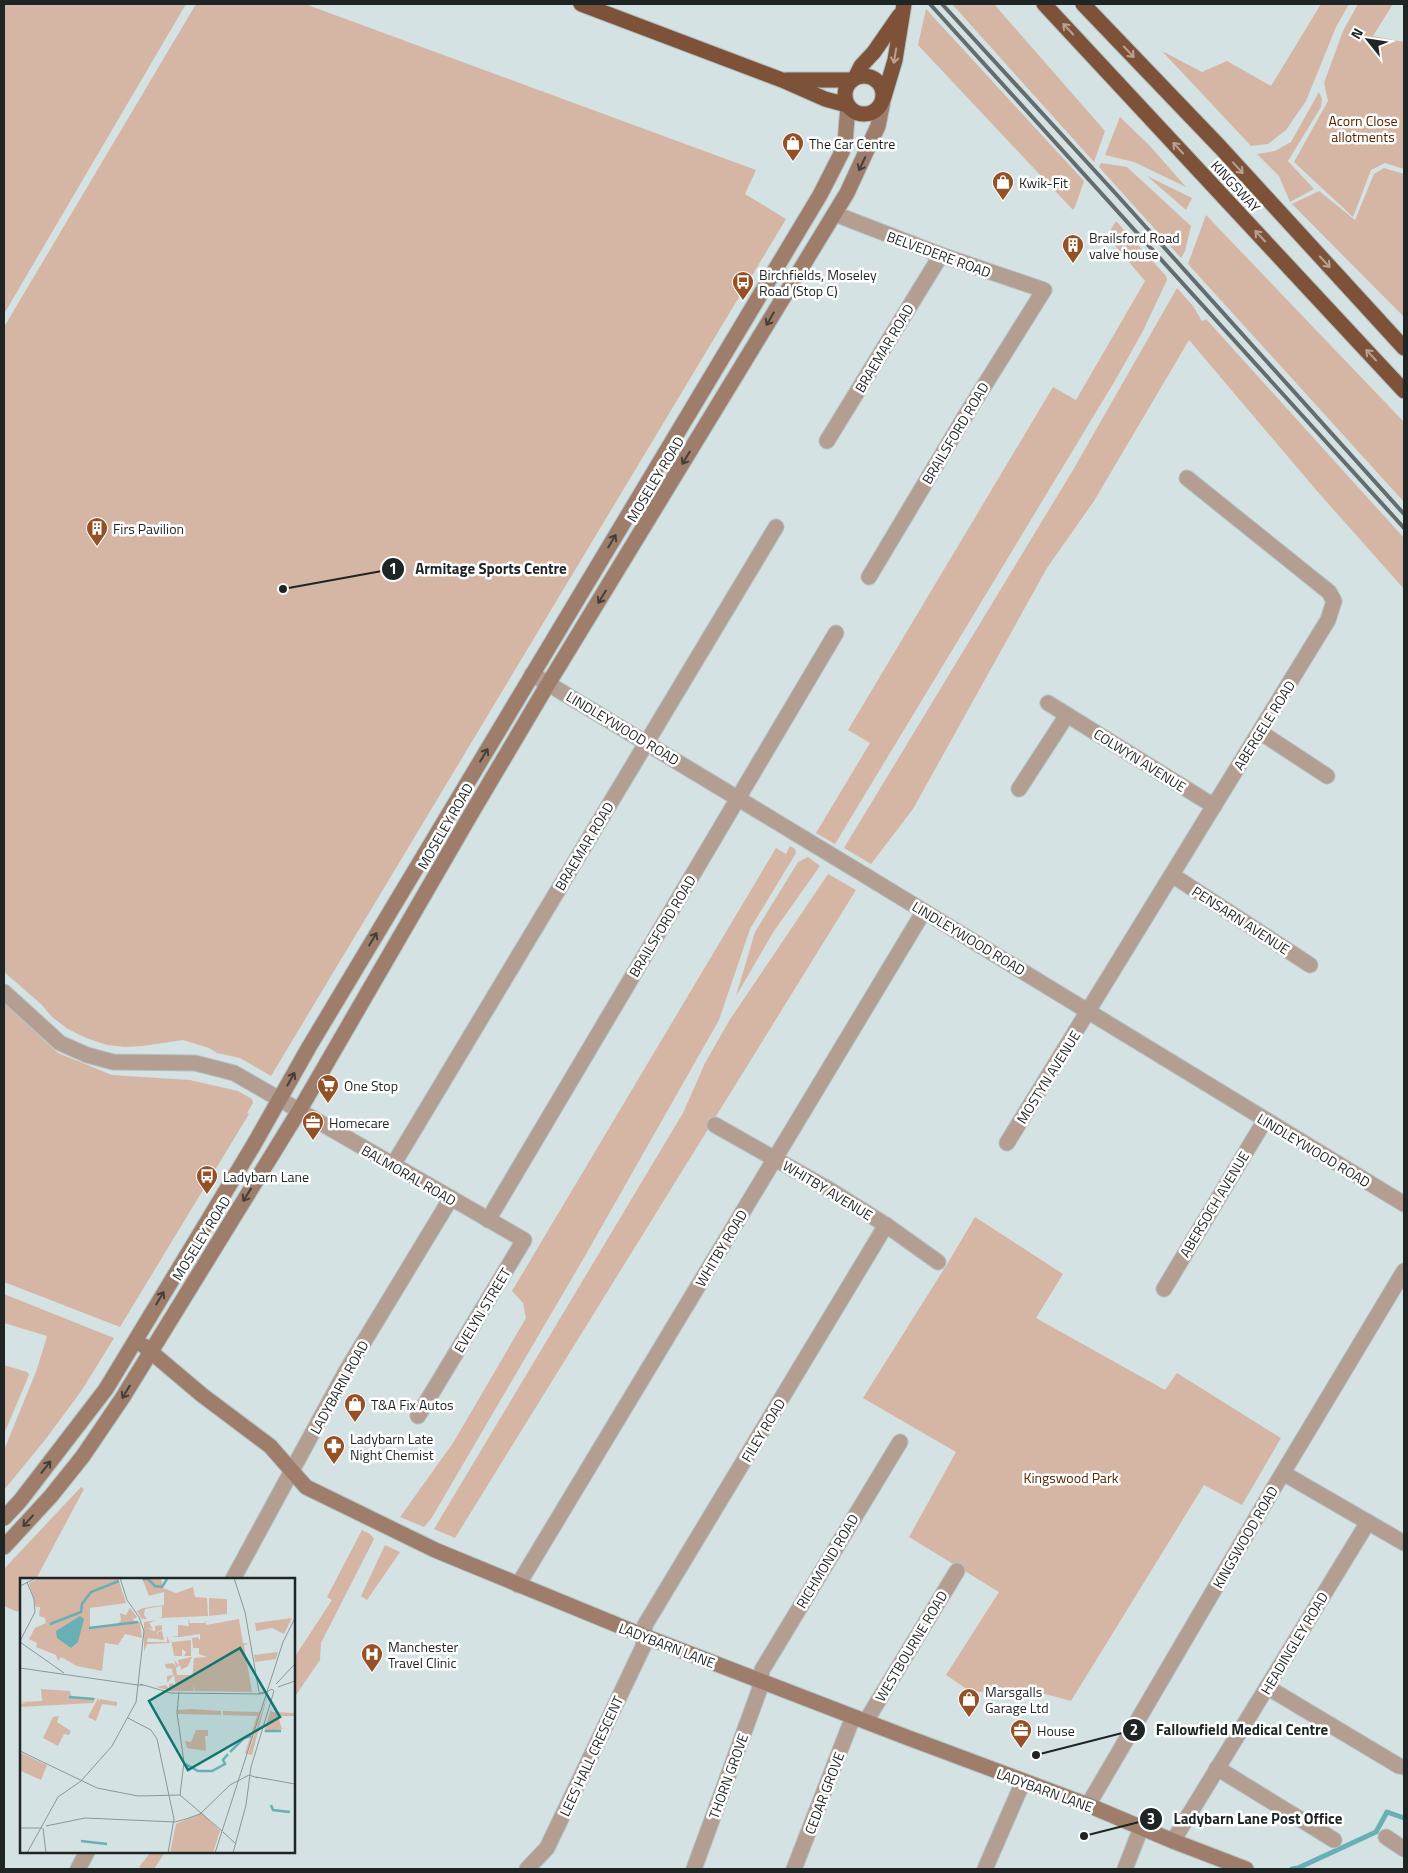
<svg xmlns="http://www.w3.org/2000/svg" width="1408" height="1873" viewBox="0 0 1408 1873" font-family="'Titillium Web',sans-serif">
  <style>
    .green { fill: #d5b6a4 }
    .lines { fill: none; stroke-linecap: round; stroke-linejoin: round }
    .stream { stroke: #69afb6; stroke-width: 5 }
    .street-casing { stroke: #b3c0c2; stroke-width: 17 }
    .secondary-casing { stroke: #b3c0c2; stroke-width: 17 }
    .highway-casing { stroke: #b3c0c2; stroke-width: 17 }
    .street { stroke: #b49d91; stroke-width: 15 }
    .secondary { stroke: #9e7d6b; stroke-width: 15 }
    .highway { stroke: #7e5238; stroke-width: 15 }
    .rail { stroke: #646c6e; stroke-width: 4 }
    .oneway { stroke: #b8a092 }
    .oneway2 { stroke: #453f3a }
    .labels { text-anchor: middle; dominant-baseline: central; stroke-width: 5; stroke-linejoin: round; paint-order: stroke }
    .park-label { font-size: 14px; fill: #532503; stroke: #fff }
    .poi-label { font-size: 14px; fill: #1f2425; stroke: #fff; text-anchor: start }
    .street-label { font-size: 14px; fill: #1f2425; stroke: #fff }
    .inset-river { fill: none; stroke: #69afb6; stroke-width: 2.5 }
    .inset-road { fill: none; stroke: #8c9698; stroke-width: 1 }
    .view { fill: #0f766e; fill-opacity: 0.15; stroke: #0f766e; stroke-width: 2.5 }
    .inset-edge { fill: none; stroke: #1f2425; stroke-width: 2.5 }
    .leader { fill: none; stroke: #1f2425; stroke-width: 2 }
    .callout-dot { fill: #1f2425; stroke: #fff; stroke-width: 2 }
    .mark-label { font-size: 15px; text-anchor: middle; font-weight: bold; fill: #fff }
    .callout-label { font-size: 15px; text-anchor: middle; font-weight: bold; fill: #1f2425; stroke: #fff; stroke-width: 5; stroke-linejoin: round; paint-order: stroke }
  </style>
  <rect width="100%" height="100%" fill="#d4e2e4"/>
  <g class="green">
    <polygon points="4,4 186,4 4,314"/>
    <polygon points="196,4 305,4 756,170 745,194 786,219 271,1076 240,1058 217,1053 209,1048 183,1040 143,1046 125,1047 107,1045 86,1038 68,1029 52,1017 41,1004 4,972 4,327"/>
    <polygon points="952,4 994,4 1105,131 1094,162"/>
    <polygon points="1321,4 1349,4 1336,27 1306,101 1286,130 1268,144 1251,146 1162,51 1202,72 1227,61 1271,86"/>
    <polygon points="1358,4 1393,4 1373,36 1404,42 1404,169 1385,163 1371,170 1353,217 1294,162 1328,101 1324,83 1343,31"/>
    <polygon points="926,9 1084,181 1075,207 1073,210 918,45"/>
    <polygon points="1319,92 1322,99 1321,107 1288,161 1314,189 1290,202 1279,176 1257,154 1275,151 1291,142"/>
    <polygon points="1120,117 1150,146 1186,187 1134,162 1105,155"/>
    <polygon points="1101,163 1127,167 1191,226 1185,251 1181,258 1099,167"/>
    <polygon points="1384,168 1404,174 1404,317 1292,204 1319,191 1355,220 1374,174"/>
    <polygon points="1147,176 1192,198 1186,210"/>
    <polygon points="1206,215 1404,422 1404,502 1188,264"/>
    <polygon points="1116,221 1166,276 1167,280 1143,331 1116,379 835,844 816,833 870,743 848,730 1053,387 1076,400 1145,281 1107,236"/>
    <polygon points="1177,288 1193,306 1202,321 1206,319 1404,538 1404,589 1317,491 1189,340 1094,501 1047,568 913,809 871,864 844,848 1073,470"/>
    <polygon points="790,846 795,849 796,853 750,929 719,1020 585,1256 431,1519 424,1527 400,1517 453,1443 526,1318 523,1303 512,1291 776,848 786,854"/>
    <polygon points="808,857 820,866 774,931 736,996 755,932 798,862"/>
    <polygon points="828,874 856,890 455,1538 434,1529 683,1113 705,1063 729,1021"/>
    <polygon points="4,1003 58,1053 112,1075 190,1080 238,1091 252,1099 253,1103 247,1113 249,1114 120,1327 4,1282"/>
    <polygon points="975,1217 1063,1274 1036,1318 1165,1390 1177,1373 1281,1438 1242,1505 1204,1485 1071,1701 1034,1691 971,1692 946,1675 999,1592 909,1537 956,1452 863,1398 949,1261"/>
    <polygon points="4,1294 114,1338 82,1390 45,1440 4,1490 4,1450 36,1372 47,1336 4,1323"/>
    <polygon points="4,1365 27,1372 29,1375 4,1434"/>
    <polygon points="81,1487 84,1489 36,1579 21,1579 21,1606 18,1612 4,1606 4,1569"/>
    <polygon points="362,1530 370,1534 374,1539 321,1643 320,1660 294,1698 294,1658 332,1600 327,1597"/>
    <polygon points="385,1545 400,1552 367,1600 361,1596"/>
    <polygon points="151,1852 165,1852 154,1869 143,1869 139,1867"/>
  </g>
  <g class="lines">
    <polyline class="stream" points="1292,1869 1298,1868 1376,1832 1387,1812 1404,1818"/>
    <g class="street-casing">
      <g id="street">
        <polyline points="835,214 941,255 1044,290 964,418 869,577"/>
        <polyline points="827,441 941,255"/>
        <polyline points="532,674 871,879 1404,1204"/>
        <polyline points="1048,703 1214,806"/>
        <polyline points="1260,732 1327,776"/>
        <polyline points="1019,789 1067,715"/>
        <polyline points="1172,875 1310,965"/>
        <polyline points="4,992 60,1043 87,1055 113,1062 195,1063 234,1073 524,1240 418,1416"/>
        <polyline points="715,1125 830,1190 886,1225 938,1262"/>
        <polyline points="1007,1143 1328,620 1334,601 1329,592 1187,478"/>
        <polyline points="393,1165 776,527"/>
        <polyline points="488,1220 836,633"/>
        <polyline points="1164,1289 1265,1120"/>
        <polyline points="1283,1473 1404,1543"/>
        <polyline points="233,1579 345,1373 451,1198"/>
        <polyline points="518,1585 924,911"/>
        <polyline points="1267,1687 1399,1766 1404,1767"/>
        <polyline points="866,1721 957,1571"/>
        <polyline points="1217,1768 1334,1840"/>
        <polyline points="1088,1805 1272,1491 1404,1271"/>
        <polyline points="1386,1837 1404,1849"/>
        <polyline points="1173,1841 1368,1522"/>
        <polyline points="78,1869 87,1852"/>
        <polyline points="527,1869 547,1848 643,1647 645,1625 886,1225"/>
        <polyline points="694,1869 759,1691 762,1670 900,1442"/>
        <polyline points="794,1869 853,1717"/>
        <polyline points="985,1869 1023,1782"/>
        <polyline points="1125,1869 1141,1828"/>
      </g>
    </g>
    <g class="secondary-casing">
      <g id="secondary">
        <polyline points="144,1346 202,1395 270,1446 306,1487 435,1550 644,1636 906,1737 1088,1805 1173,1841 1246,1869"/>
        <polyline points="4,1518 20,1501 106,1389 253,1146 309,1047 820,195 842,152 845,143 848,106"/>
        <polyline points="4,1547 51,1496 83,1456 123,1397 299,1111 471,814 548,684 847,193 878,126 883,101"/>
      </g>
    </g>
    <g class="highway-casing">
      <g id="highway">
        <polyline points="581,4 782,80 825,99 847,105"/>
        <polyline points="1044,4 1404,391"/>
        <polyline points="1083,4 1220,147 1404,348"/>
        <circle cx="864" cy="95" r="19"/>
        <polyline points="855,78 861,66 874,52 899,16"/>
        <polyline points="786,80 852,80"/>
        <polyline points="884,97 895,60 904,4"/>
      </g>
    </g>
    <use href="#street" class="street"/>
    <use href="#secondary" class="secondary"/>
    <use href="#highway" class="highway"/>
    <g class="rail">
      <polyline points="930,4 1404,528"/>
      <polyline points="942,4 1117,195 1404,514"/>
    </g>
  </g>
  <defs><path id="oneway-shaft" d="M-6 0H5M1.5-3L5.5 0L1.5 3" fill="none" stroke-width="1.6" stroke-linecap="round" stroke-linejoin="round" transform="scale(1.25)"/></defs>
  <g class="oneway">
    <use href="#oneway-shaft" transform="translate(1068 29) rotate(-133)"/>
    <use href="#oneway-shaft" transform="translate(1129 52) rotate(47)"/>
    <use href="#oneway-shaft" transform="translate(895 56) rotate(99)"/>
    <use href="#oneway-shaft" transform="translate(1178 148) rotate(-133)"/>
    <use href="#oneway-shaft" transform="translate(1238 168) rotate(48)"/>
    <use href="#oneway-shaft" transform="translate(1260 236) rotate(-133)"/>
    <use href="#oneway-shaft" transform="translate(1325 262) rotate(47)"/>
    <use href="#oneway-shaft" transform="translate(1371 355) rotate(-133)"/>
  </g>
  <g class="oneway2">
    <use href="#oneway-shaft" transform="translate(862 164) rotate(115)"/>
    <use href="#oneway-shaft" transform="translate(770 319) rotate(120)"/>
    <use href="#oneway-shaft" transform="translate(686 458) rotate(121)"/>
    <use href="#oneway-shaft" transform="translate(612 541) rotate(-59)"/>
    <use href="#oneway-shaft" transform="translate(602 597) rotate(121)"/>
    <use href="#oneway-shaft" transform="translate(484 755) rotate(-59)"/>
    <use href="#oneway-shaft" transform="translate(373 939) rotate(-59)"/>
    <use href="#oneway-shaft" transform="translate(291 1079) rotate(-61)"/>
    <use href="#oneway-shaft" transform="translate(247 1195) rotate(122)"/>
    <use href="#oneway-shaft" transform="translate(160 1298) rotate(-59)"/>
    <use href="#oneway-shaft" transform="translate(126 1392) rotate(121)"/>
    <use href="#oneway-shaft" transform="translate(46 1467) rotate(-52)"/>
    <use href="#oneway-shaft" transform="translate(28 1521) rotate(132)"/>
  </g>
  <defs>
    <g id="shop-pin" transform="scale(1.125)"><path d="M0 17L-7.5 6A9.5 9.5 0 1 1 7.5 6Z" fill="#955125" stroke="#fff"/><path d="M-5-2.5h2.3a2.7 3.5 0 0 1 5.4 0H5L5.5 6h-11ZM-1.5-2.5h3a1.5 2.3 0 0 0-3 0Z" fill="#fff"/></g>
    <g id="building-pin" transform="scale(1.125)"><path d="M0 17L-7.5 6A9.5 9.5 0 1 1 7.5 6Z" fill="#955125" stroke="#fff"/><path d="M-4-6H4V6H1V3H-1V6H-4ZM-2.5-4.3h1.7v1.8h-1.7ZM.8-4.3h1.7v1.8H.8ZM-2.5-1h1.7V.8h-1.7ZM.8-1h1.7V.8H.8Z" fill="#fff"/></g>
    <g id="bus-pin" transform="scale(1.125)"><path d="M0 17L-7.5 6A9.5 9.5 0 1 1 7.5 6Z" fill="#955125" stroke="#fff"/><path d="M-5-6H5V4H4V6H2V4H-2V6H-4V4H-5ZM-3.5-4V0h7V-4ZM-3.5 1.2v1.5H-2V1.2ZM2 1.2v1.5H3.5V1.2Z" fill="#fff"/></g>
    <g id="supermarket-pin" transform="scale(1.125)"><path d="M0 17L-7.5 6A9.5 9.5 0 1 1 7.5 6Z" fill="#955125" stroke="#fff"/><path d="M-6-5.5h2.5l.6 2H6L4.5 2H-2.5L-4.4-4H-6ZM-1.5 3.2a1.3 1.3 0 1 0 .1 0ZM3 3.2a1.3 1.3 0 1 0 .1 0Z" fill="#fff"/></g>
    <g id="office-pin" transform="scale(1.125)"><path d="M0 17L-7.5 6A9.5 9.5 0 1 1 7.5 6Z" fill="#955125" stroke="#fff"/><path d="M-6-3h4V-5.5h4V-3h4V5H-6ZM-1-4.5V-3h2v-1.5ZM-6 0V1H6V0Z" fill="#fff"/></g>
    <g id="pharmacy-pin" transform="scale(1.125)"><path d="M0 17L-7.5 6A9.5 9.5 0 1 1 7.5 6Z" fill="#955125" stroke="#fff"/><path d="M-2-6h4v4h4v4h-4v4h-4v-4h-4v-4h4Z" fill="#fff"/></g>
    <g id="hospital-pin" transform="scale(1.125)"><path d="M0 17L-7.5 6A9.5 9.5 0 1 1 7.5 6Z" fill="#955125" stroke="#fff"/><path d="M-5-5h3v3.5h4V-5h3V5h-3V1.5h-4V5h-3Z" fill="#fff"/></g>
  </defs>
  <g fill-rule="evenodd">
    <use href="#shop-pin" x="793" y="143"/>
    <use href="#shop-pin" x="1003" y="182"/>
    <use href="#building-pin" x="1073" y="245"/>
    <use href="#bus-pin" x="743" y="282"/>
    <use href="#building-pin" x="97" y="528"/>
    <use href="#supermarket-pin" x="328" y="1085"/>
    <use href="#office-pin" x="313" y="1122"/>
    <use href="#bus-pin" x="207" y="1176"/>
    <use href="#shop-pin" x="355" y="1404"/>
    <use href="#pharmacy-pin" x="334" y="1446"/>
    <use href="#hospital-pin" x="372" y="1654"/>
    <use href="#shop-pin" x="969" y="1699"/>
    <use href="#office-pin" x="1021" y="1730"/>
  </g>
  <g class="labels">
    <g class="park-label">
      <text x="1363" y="120">Acorn Close<tspan x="1363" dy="16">allotments</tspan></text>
      <text x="1071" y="1477">Kingswood Park</text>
    </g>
    <g class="poi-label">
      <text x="809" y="143">The Car Centre</text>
      <text x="1019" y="182">Kwik-Fit</text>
      <text x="1089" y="237">Brailsford Road<tspan x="1089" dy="16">valve house</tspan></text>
      <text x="759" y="274">Birchfields, Moseley<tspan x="759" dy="16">Road (Stop C)</tspan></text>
      <text x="113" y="528">Firs Pavilion</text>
      <text x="344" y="1085">One Stop</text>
      <text x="329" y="1122">Homecare</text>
      <text x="223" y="1176">Ladybarn Lane</text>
      <text x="371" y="1404">T&amp;A Fix Autos</text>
      <text x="350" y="1438">Ladybarn Late<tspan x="350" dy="16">Night Chemist</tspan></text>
      <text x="388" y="1646">Manchester<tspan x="388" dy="16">Travel Clinic</tspan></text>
      <text x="985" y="1691">Marsgalls<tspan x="985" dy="16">Garage Ltd</tspan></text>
      <text x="1037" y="1730">House</text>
    </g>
    <g class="street-label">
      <text transform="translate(1236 186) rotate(47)">KINGSWAY</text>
      <text transform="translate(939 254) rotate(20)">BELVEDERE ROAD</text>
      <text transform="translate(884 348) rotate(-59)">BRAEMAR ROAD</text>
      <text transform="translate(955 433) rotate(-59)">BRAILSFORD ROAD</text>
      <text transform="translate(655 479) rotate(-59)">MOSELEY ROAD</text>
      <text transform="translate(1264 725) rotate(-58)">ABERGELE ROAD</text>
      <text transform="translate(623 728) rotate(31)">LINDLEYWOOD ROAD</text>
      <text transform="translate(1140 760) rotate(32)">COLWYN AVENUE</text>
      <text transform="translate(445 826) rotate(-60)">MOSELEY ROAD</text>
      <text transform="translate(584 846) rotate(-59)">BRAEMAR ROAD</text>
      <text transform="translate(1241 920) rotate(33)">PENSARN AVENUE</text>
      <text transform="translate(662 926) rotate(-59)">BRAILSFORD ROAD</text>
      <text transform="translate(969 938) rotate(31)">LINDLEYWOOD ROAD</text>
      <text transform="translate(1048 1077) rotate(-58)">MOSTYN AVENUE</text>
      <text transform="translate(1314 1150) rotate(31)">LINDLEYWOOD ROAD</text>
      <text transform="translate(409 1175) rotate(30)">BALMORAL ROAD</text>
      <text transform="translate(828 1190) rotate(31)">WHITBY AVENUE</text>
      <text transform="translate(1214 1204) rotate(-59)">ABERSOCH AVENUE</text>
      <text transform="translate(201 1238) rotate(-58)">MOSELEY ROAD</text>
      <text transform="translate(721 1248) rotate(-59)">WHITBY ROAD</text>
      <text transform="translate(482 1310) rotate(-59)">EVELYN STREET</text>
      <text transform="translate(339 1387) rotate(-61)">LADYBARN ROAD</text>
      <text transform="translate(763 1430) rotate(-59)">FILEY ROAD</text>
      <text transform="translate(1245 1537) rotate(-60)">KINGSWOOD ROAD</text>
      <text transform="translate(827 1561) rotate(-59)">RICHMOND ROAD</text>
      <text transform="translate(1294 1643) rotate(-59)">HEADINGLEY ROAD</text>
      <text transform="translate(667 1645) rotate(21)">LADYBARN LANE</text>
      <text transform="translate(911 1646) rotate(-59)">WESTBOURNE ROAD</text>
      <text transform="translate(591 1756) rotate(-65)">LEES HALL CRESCENT</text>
      <text transform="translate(728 1776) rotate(-70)">THORN GROVE</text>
      <text transform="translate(1045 1790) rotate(20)">LADYBARN LANE</text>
      <text transform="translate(824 1793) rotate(-69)">CEDAR GROVE</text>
    </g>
  </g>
  <g transform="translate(20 1578)">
    <rect width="275" height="275" fill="#d4e2e4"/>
    <path d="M 20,0 L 98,0 L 106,25 L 70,30 L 70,49 L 96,46 L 101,43 L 100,35 L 106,37 L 110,30 L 117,39 L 114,41 L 112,37 L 114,43 L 120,44 L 122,60 L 105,56 L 98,67 L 85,65 L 82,93 L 57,88 L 41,79 L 38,83 L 36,77 L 16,69 L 17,65 L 9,61 L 15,50 L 26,45 L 25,40 L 19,38 L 20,29 L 16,29 L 9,5 ZM 122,0 L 141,0 L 143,10 L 156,15 L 173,9 L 175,19 L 187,20 L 188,38 L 139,40 L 142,39 L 142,28 L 125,31 L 124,37 L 127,41 L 122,41 L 117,33 L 123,30 L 144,27 L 144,14 L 129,18 ZM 189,20 L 207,21 L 207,36 L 189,38 ZM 272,40 L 264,56 L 252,50 L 236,53 L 235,45 ZM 168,41 L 170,45 L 185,45 L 185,41 L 186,47 L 219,41 L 223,65 L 229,66 L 224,67 L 232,114 L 175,113 L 172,103 L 174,80 L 187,79 L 179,76 L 179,70 L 173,70 L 172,60 L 178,59 L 180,63 L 180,56 L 160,59 L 150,59 L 158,58 L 158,47 L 169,48 ZM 136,42 L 129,45 L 133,51 L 126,50 L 135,53 L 135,48 L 142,47 L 142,52 L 137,54 L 138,58 L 138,54 L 142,53 L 144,62 L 128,60 L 127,64 L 147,64 L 147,58 L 150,65 L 127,66 L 124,74 L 124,44 ZM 151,61 L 152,64 L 171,62 L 171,78 L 164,78 L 166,74 L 162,71 L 162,78 L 154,78 ZM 258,74 L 256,81 L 235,84 L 234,77 ZM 172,79 L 168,88 L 161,92 L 160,87 L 156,90 L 157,97 L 172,97 L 174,113 L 151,113 L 136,109 L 146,107 L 149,111 L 149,106 L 153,105 L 156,110 L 154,97 L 147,105 L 147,98 L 153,97 L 152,91 L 146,90 L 145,86 L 153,85 L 156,89 L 154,82 L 159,87 L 158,82 ZM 21,111 L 50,113 L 52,120 L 76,120 L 73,125 L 0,129 L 0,126 L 6,125 L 0,124 L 22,123 ZM 248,115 L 232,177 L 228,176 ZM 78,120 L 79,124 L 80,121 L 97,124 L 97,128 L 82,126 L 76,143 L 68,139 ZM 241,131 L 227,176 L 225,175 L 237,138 L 203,137 L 203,133 L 239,134 ZM 251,131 L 252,134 L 275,135 L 275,138 L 258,138 L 262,151 L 270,150 L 244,154 ZM 157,132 L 172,131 L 201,133 L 201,137 L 158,136 ZM 39,138 L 37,144 L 51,153 L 49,157 L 44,156 L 38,168 L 23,160 L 33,139 ZM 176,152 L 188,152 L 188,158 L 185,158 L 186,173 L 167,170 L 165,163 L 171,164 ZM 1,175 L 27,187 L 21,202 L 1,193 ZM 182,235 L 200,253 L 193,275 L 150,275 L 156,246 Z" fill="#d5b6a4"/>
    <path d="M 60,38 L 64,41 L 58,64 L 51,70 L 37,60 L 36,53 Z" fill="#69afb6"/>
    <path class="inset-river" d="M 123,2 L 127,0 L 135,8 L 142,9 L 147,1M 30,46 L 61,34 L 62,26 L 71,14 L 99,3M 69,50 L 118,44M 49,119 L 74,121M 245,153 L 261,153M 210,174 L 224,160 L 231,158M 165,186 L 178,193 L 192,193 L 205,186 L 203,182 L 208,176M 251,227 L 253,232 L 270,234M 61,263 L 87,266"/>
    <path class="inset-road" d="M 214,0 L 225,34 L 239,114M 0,8 L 16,0M 0,63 L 15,34 L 14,21 L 7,4M 0,64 L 44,95M 0,90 L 118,107 L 124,53 L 119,39 L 107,22 L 100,0M 120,106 L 151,115 L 240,116M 256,106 L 275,86M 258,109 L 275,103M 159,114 L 157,135 L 164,184 L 160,217M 108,140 L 131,152 L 137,161 L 154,241 L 148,275M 0,173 L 77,210 L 118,218 L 160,217 L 202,253M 0,182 L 0,233M 236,199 L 275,206M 26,248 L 65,240 L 155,244 L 166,241 L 180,236 L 210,207 L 229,197 L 238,200M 0,250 L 22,250M 23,250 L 26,275M 203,254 L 215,265M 7,275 L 38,219 L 61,203 L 92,168 L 116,124 L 118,107 L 123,107M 195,275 L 263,64 L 275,40M 213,275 L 226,227 L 231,189 L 254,113 L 252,111 L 247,114 L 242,116 L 239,115 L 245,114"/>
    <path class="view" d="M 220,70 L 260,139 L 168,192 L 129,123 Z"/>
    <rect width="275" height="275" class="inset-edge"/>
  </g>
  <path class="leader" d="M283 589L393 569M1036 1755L1134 1730M1084 1836L1151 1819"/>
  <g class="callout-dot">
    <circle cx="283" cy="589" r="5"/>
    <circle cx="1036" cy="1755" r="5"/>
    <circle cx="1084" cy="1836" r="5"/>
    <circle cx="393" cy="569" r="12"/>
    <circle cx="1134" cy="1730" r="12"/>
    <circle cx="1151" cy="1819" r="12"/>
  </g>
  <g class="mark-label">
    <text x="393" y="574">1</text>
    <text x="1134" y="1735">2</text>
    <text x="1151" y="1824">3</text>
  </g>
  <g class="callout-label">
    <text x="491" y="574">Armitage Sports Centre</text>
    <text x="1242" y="1735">Fallowfield Medical Centre</text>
    <text x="1258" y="1824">Ladybarn Lane Post Office</text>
  </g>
  <rect width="1408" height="1873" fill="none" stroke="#1f2425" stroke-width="10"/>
  <g transform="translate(1368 40) rotate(300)" stroke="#ffffff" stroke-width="4" paint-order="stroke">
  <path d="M0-4L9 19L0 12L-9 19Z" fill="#1f2425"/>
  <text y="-8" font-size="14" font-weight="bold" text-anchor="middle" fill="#1f2425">N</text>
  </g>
</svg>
